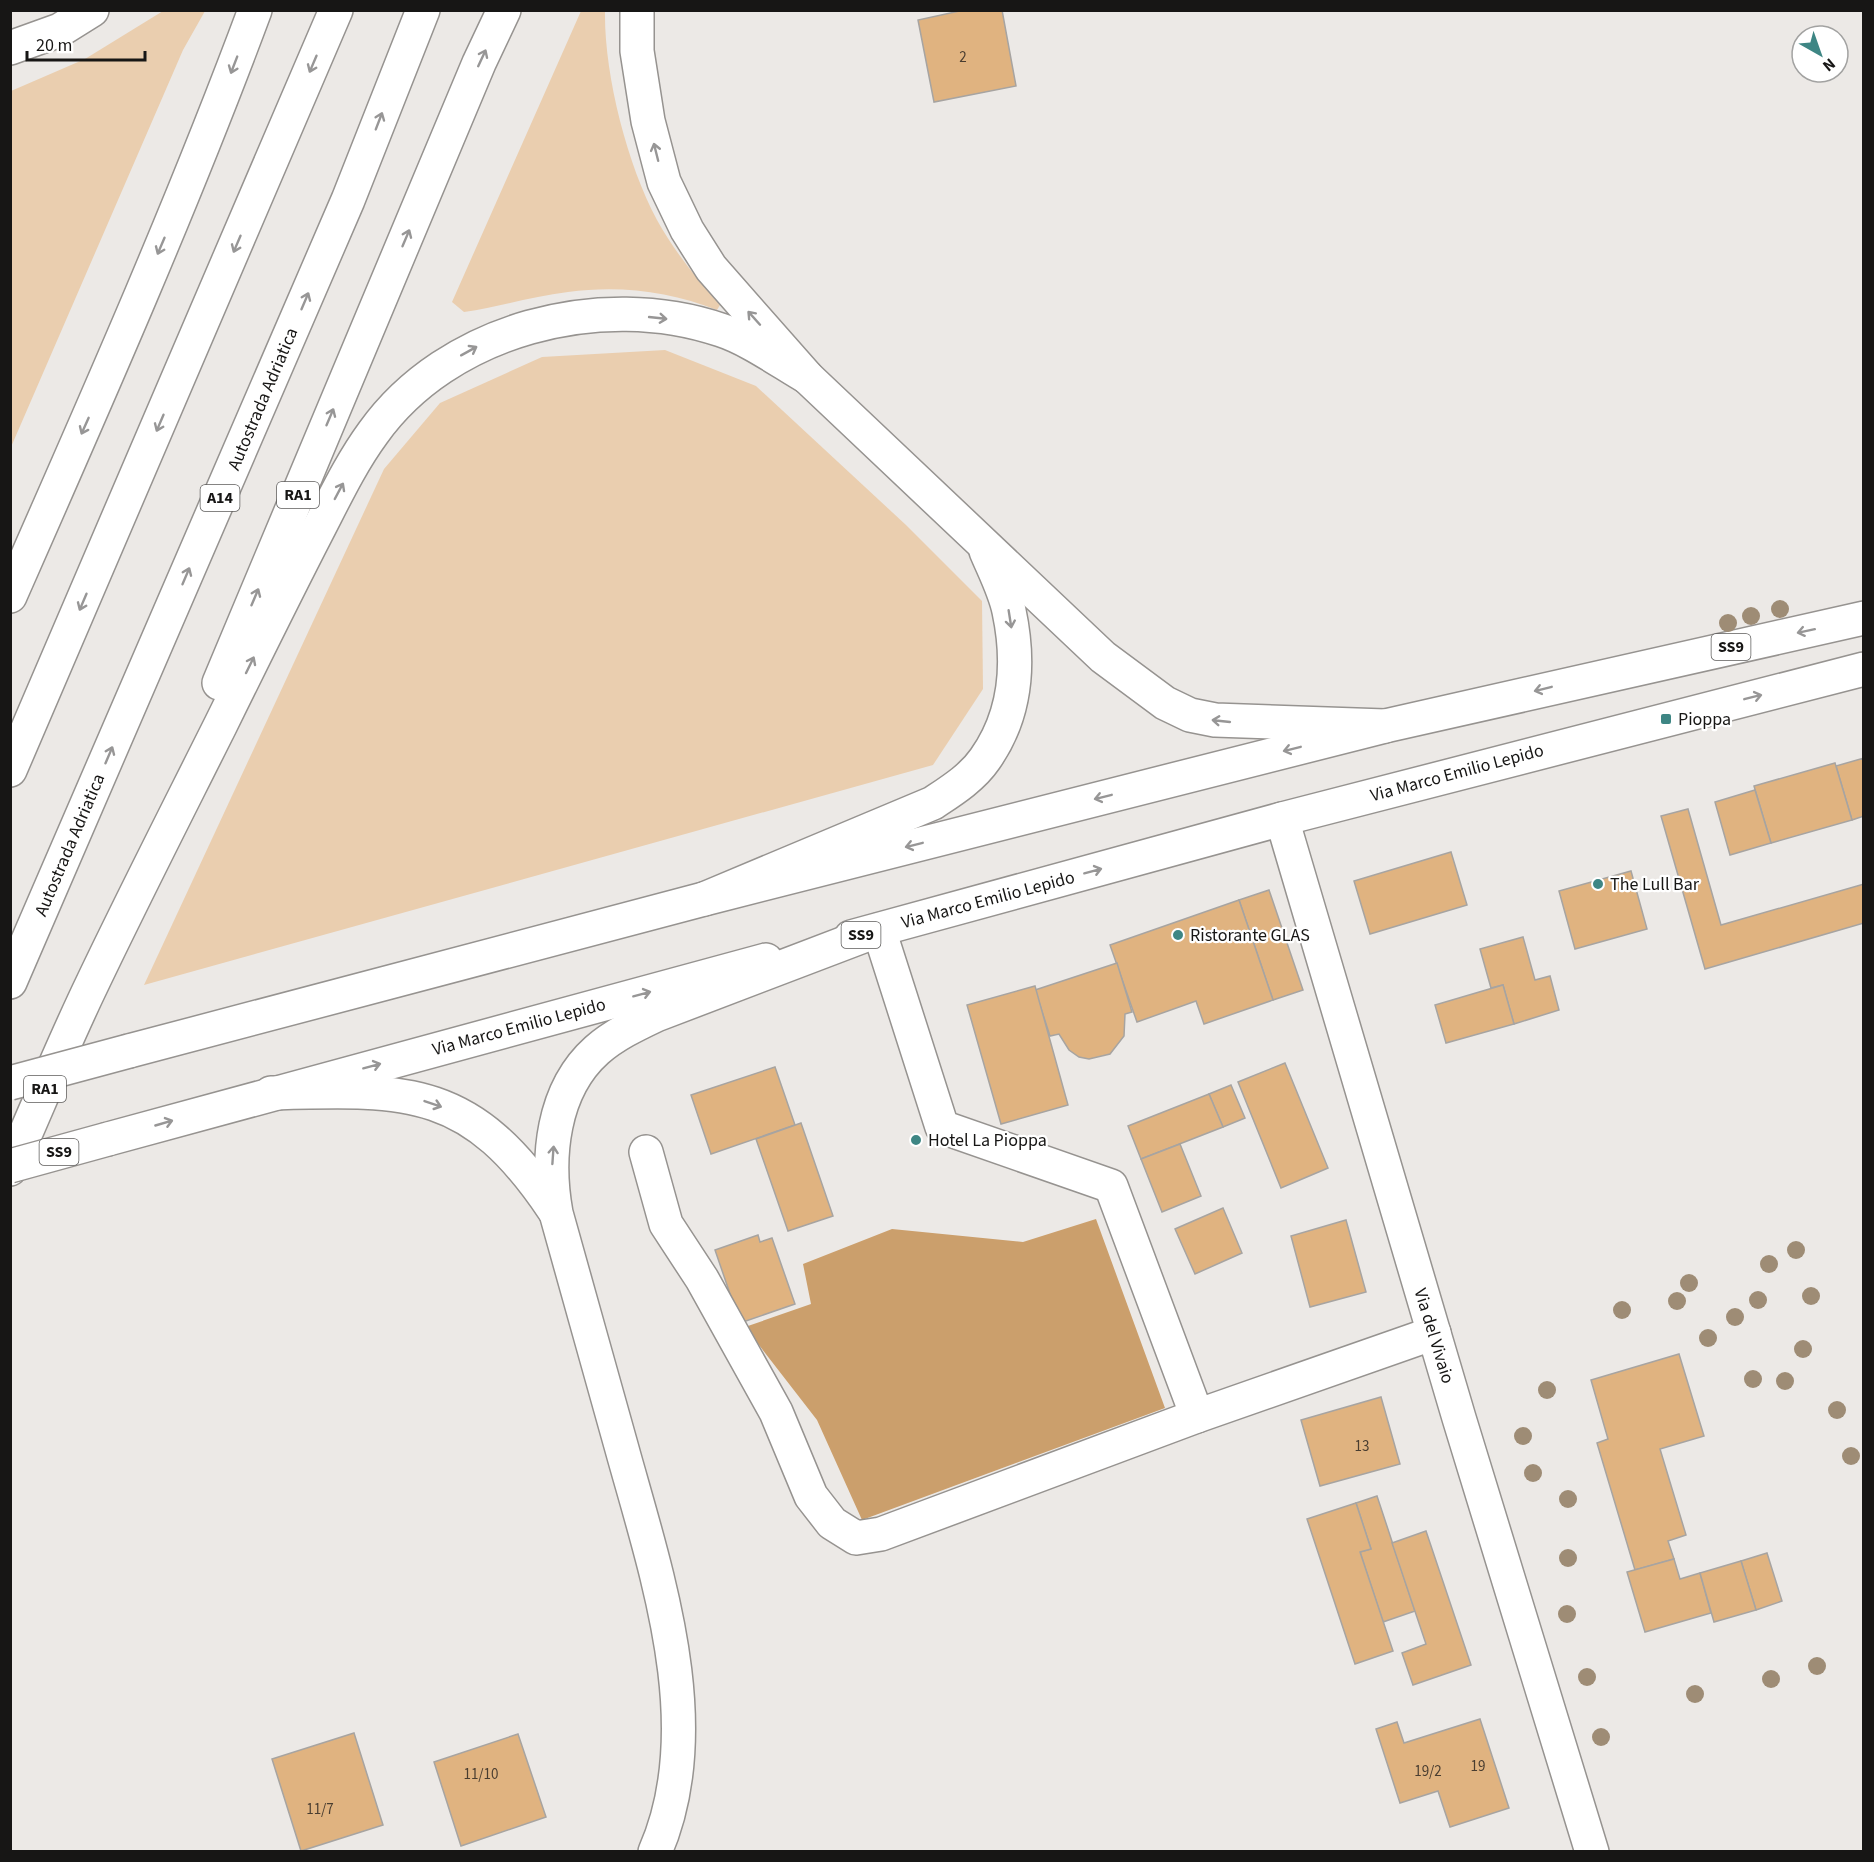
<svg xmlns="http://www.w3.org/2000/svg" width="1874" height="1862" viewBox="0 0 1874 1862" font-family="'Source Sans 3',sans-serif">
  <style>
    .green { fill: #eaceaf }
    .forest { fill: #cb9f6c }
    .building { fill: #e0b380; stroke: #a7a4a1; stroke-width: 1.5 }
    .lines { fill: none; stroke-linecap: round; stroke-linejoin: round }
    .street-casing { stroke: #969390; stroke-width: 36 }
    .primary-casing { stroke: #969390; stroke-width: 36 }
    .highway-casing { stroke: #969390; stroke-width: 36 }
    .street { stroke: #fff; stroke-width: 33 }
    .primary { stroke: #fff; stroke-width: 33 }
    .highway { stroke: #fff; stroke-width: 33 }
    .primary-bridge-casing { stroke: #969390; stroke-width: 36; stroke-linecap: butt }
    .primary-bridge { stroke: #fff; stroke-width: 33 }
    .tree { fill: #9e8c75 }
    .oneway { stroke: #979696 }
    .poi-dot { fill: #3e8684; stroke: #fff; stroke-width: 2 }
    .labels { text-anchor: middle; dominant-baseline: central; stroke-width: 4.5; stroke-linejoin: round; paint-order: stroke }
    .number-label { font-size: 15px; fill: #493d30 }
    .shield { fill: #fff; stroke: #5d5c5b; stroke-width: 1.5 }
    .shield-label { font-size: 16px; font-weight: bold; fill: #171615 }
    .street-label { font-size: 18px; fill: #171615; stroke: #fff }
    .poi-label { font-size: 18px; fill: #171615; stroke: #fff; text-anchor: start }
  </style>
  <rect width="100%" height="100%" fill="#ece9e6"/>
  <g class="green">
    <polygon points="163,11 205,11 183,50 11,447 11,91 85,59"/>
    <path d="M 581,11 L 605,11 C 604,74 627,164 657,220 C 674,251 697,279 720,305 L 717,310 C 670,291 618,285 568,292 C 533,296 499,307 464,312 L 452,302 Z"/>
    <polygon points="665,350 756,386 906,525 982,601 983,689 933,765 144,985 384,469 440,403 542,357"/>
  </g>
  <polygon class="forest" points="1096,1219 1165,1408 862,1520 817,1420 745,1327 811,1304 803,1264 892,1229 1023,1242"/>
  <g class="building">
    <polygon points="964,10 1002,10 1016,86 934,102 918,20"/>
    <polygon points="1864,758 1864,816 1852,820 1836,766"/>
    <polygon points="1835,763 1852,820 1771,843 1754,786"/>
    <polygon points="1755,790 1771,843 1730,855 1715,802"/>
    <polygon points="1688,809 1721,925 1864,884 1864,923 1705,969 1661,816"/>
    <polygon points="1451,852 1467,905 1370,934 1354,881"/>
    <polygon points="1631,871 1647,929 1575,949 1559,891"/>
    <polygon points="1269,890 1303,990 1273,1000 1239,900"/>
    <polygon points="1239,900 1273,1000 1204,1024 1196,1001 1137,1022 1110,945"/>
    <polygon points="1523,937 1535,980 1550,976 1559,1010 1514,1024 1503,985 1491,988 1480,949"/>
    <polygon points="1117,963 1132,1012 1125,1014 1124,1036 1110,1054 1089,1059 1079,1057 1069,1050 1059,1034 1050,1036 1035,990"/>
    <polygon points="1503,985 1514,1024 1446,1043 1435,1005"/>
    <polygon points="1035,986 1068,1105 1001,1124 967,1005"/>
    <polygon points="1285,1063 1328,1168 1281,1188 1238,1082"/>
    <polygon points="775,1067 795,1125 711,1154 691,1095"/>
    <polygon points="1231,1085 1245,1118 1223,1127 1209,1094"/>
    <polygon points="1209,1094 1223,1127 1141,1159 1128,1126"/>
    <polygon points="801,1123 833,1216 788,1231 756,1139"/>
    <polygon points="1180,1144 1201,1196 1162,1212 1141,1159"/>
    <polygon points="1223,1208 1242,1253 1195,1274 1175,1229"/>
    <polygon points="1346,1220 1366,1292 1310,1307 1291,1236"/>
    <polygon points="758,1235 760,1242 772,1238 795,1304 740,1323 715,1250"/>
    <polygon points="1679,1354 1704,1436 1660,1449 1686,1535 1668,1541 1674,1559 1635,1570 1597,1443 1608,1439 1591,1380"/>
    <polygon points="1381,1397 1400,1464 1320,1486 1301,1420"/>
    <polygon points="1377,1496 1415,1611 1383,1622 1360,1552 1371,1549 1356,1503"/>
    <polygon points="1356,1503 1371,1549 1360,1552 1393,1651 1355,1664 1307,1519"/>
    <polygon points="1426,1531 1471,1665 1413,1685 1402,1653 1426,1644 1392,1543"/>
    <polygon points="1767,1553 1782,1601 1756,1610 1741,1561"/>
    <polygon points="1674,1559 1680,1579 1700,1573 1711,1613 1645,1632 1627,1572"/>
    <polygon points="1741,1561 1756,1610 1714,1622 1700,1573"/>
    <polygon points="1480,1719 1509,1808 1450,1827 1438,1791 1400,1803 1376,1729 1397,1722 1404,1743"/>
    <polygon points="354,1733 383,1825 301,1851 272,1759"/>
    <polygon points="518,1734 546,1817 461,1846 434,1762"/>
  </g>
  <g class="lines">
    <g class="street-casing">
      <g id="street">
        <polyline points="1282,819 1459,1418 1592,1852"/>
        <polyline points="879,930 942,1127 1111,1186 1197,1416"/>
        <polyline points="646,1152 666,1224 702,1279 776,1412 811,1496 832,1523 856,1538 881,1534 1197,1416 1434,1333"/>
      </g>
    </g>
    <g class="primary-casing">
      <g id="primary">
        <polyline points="851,937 1282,819 1864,669"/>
        <polyline points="129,1051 704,899 1385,726 1864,618"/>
        <polyline points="108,1139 766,960"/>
      </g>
    </g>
    <g class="highway-casing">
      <g id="highway">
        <polyline points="637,10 637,51 648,121 664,182 687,230 711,268 807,377 1103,657 1165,703 1190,715 1215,720 1385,726"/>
        <polyline points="10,48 60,30 92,10"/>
        <path d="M 10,596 C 95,403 181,209 255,10"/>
        <polyline points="219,683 479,63 504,10"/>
        <polyline points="10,770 336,10"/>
        <path d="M 704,899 L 933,803 C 951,791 972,778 985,759 C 1016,715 1020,663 1009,611 C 1005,591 994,570 986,551"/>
        <polyline points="10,982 348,200 423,10"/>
        <path d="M 271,1093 C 409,1089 471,1086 554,1210"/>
        <path d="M 10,1169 C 38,1106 63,1044 93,982 C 134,896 178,810 221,724 C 253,659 285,594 318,530 C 335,497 351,463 373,433 C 447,329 601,289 721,330 C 749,339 781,362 807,377"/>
        <path d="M 655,1852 C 710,1727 656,1572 622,1449 C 600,1370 578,1292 556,1213 C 546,1158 552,1090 597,1050 C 614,1035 635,1025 656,1015 L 879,930"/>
      </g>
    </g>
    <use href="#street" class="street"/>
    <use href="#primary" class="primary"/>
    <use href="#highway" class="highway"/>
    <g class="primary-bridge-casing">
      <g id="primary-bridge">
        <polyline points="10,1083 129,1051"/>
        <polyline points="10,1166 108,1139"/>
      </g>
    </g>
    <use href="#primary-bridge" class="primary-bridge"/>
  </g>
  <g class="tree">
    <circle cx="1780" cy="609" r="9"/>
    <circle cx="1751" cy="616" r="9"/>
    <circle cx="1728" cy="623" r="9"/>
    <circle cx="1796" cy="1250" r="9"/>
    <circle cx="1769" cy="1264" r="9"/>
    <circle cx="1689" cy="1283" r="9"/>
    <circle cx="1811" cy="1296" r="9"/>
    <circle cx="1758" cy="1300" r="9"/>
    <circle cx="1677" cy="1301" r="9"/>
    <circle cx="1622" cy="1310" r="9"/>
    <circle cx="1735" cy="1317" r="9"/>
    <circle cx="1708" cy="1338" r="9"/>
    <circle cx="1803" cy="1349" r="9"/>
    <circle cx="1753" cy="1379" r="9"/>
    <circle cx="1785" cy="1381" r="9"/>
    <circle cx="1547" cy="1390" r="9"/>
    <circle cx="1837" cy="1410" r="9"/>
    <circle cx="1523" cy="1436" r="9"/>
    <circle cx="1851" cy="1456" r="9"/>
    <circle cx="1533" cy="1473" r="9"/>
    <circle cx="1568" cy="1499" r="9"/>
    <circle cx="1568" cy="1558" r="9"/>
    <circle cx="1567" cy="1614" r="9"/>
    <circle cx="1817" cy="1666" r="9"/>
    <circle cx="1587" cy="1677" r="9"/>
    <circle cx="1771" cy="1679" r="9"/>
    <circle cx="1695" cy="1694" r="9"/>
    <circle cx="1601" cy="1737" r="9"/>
  </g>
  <defs><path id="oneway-shaft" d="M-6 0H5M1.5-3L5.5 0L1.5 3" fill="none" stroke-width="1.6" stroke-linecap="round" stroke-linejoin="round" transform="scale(1.5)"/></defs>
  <g class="oneway">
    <use href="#oneway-shaft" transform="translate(482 58) rotate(-65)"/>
    <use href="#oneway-shaft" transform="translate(313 64) rotate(113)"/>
    <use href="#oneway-shaft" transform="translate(234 65) rotate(111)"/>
    <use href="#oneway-shaft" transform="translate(379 121) rotate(-69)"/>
    <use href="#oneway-shaft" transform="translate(656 152) rotate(-104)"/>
    <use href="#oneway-shaft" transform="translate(406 238) rotate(-67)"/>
    <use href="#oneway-shaft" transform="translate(237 244) rotate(113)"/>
    <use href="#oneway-shaft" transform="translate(161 246) rotate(113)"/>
    <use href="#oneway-shaft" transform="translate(305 301) rotate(-67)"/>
    <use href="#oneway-shaft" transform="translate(658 318) rotate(6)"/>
    <use href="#oneway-shaft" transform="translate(754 318) rotate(-132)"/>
    <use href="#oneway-shaft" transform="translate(469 351) rotate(-29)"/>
    <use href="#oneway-shaft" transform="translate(330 417) rotate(-67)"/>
    <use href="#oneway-shaft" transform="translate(160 423) rotate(113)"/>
    <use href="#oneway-shaft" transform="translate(85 426) rotate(114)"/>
    <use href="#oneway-shaft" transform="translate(339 491) rotate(-62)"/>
    <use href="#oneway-shaft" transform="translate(186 576) rotate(-67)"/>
    <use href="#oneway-shaft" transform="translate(255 597) rotate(-67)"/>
    <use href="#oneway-shaft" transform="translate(83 602) rotate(113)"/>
    <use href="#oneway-shaft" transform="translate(1010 619) rotate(81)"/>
    <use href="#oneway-shaft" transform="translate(1806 631) rotate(168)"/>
    <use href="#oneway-shaft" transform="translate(250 665) rotate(-64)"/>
    <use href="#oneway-shaft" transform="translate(1543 689) rotate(166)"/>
    <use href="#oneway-shaft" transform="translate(1753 697) rotate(-14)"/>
    <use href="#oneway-shaft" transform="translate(1221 721) rotate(-174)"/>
    <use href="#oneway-shaft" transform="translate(1292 749) rotate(166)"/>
    <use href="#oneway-shaft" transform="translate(109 755) rotate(-67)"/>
    <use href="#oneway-shaft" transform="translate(1103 797) rotate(166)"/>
    <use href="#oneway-shaft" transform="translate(914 845) rotate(166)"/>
    <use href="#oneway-shaft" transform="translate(1093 871) rotate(-15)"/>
    <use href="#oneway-shaft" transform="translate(642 994) rotate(-15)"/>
    <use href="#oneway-shaft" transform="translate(372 1066) rotate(-15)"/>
    <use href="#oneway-shaft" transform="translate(433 1104) rotate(19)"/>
    <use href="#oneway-shaft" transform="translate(164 1123) rotate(-16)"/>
    <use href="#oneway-shaft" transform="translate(553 1155) rotate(-86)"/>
  </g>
  <g class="poi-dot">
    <rect x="1660" y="713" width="12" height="12" rx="3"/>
    <circle cx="1598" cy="884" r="6"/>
    <circle cx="1178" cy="935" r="6"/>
    <circle cx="916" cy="1140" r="6"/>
  </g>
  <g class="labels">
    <g class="number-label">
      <text x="963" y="57">2</text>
      <text x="1362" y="1446">13</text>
      <text x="1478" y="1766">19</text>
      <text x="1428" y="1771">19/2</text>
      <text x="481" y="1774">11/10</text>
      <text x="320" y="1809">11/7</text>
    </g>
    <g class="shield">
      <rect x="277" y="482" width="42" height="26" rx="4.5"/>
      <rect x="200.5" y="485" width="39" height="26" rx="4.5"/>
      <rect x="1711.5" y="634" width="39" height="26" rx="4.5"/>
      <rect x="841.5" y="922" width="39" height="26" rx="4.5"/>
      <rect x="24" y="1076" width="42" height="26" rx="4.5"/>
      <rect x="39.5" y="1139" width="39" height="26" rx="4.5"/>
    </g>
    <g class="shield-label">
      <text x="298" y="495">RA1</text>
      <text x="220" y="498">A14</text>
      <text x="1731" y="647">SS9</text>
      <text x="861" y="935">SS9</text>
      <text x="45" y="1089">RA1</text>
      <text x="59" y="1152">SS9</text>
    </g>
    <g class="street-label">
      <text transform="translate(263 399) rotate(-67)">Autostrada Adriatica</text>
      <text transform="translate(1457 773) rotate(-15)">Via Marco Emilio Lepido</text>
      <text transform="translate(70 845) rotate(-67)">Autostrada Adriatica</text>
      <text transform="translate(988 900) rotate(-15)">Via Marco Emilio Lepido</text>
      <text transform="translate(519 1027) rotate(-15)">Via Marco Emilio Lepido</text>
      <text transform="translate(1434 1336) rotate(73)">Via del Vivaio</text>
    </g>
    <g class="poi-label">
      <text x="1678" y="719">Pioppa</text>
      <text x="1610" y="884">The Lull Bar</text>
      <text x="1190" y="935">Ristorante GLAS</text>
      <text x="928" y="1140">Hotel La Pioppa</text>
    </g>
  </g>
  <rect width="1874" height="1862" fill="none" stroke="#171615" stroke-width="24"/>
  <g transform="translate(1820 54) rotate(140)"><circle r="28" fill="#ffffff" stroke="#a2a2a1" stroke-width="1.5"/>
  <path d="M0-4.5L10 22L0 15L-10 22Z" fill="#3e8684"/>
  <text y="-9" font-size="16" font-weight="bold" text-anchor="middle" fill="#171615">N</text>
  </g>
  <path d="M27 51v9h118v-9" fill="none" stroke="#171615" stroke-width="3"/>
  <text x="36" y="51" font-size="18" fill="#171615" stroke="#ffffff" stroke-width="4.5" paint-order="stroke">20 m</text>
</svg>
